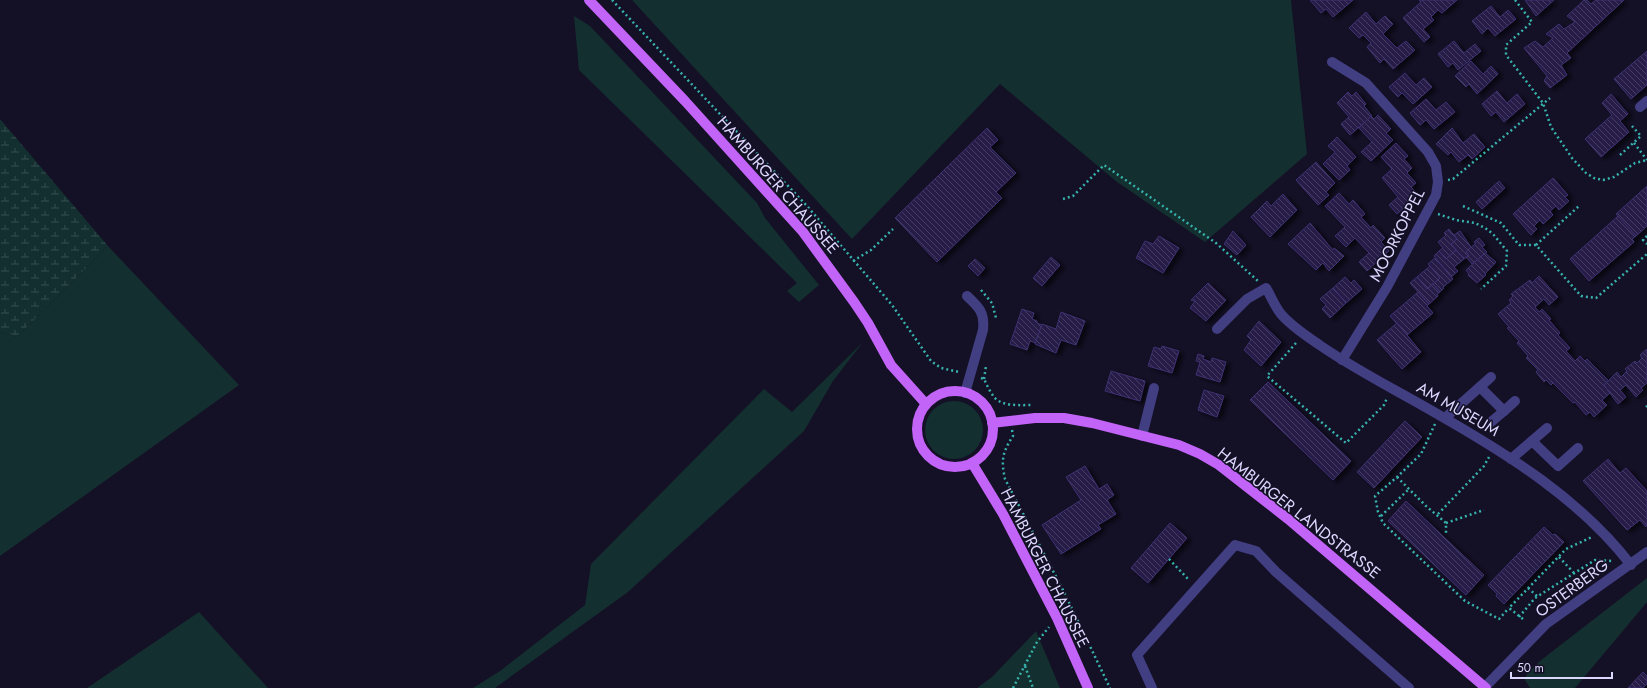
<svg xmlns="http://www.w3.org/2000/svg" width="1647" height="688" viewBox="0 0 1647 688" font-family="Jost,sans-serif">
  <style>
    .green { fill: #142f2f }
    .wetland { fill: url(#wetland-marsh) }
    .building { fill: url(#building-back-hatch); stroke: #3e3171; filter: url(#shadow) }
    .lines { fill: none; stroke-linecap: round; stroke-linejoin: round }
    .path { stroke: #36b3ad; stroke-width: 2.5; stroke-dasharray: 2 3; stroke-linecap: butt }
    .minor { stroke: #423e82; stroke-width: 10 }
    .major { stroke: #c364f8; stroke-width: 10 }
    .labels { text-anchor: middle; dominant-baseline: central; stroke-width: 3; stroke-linejoin: round; paint-order: stroke }
    .street-label { font-size: 16px; fill: #dcd7fd; stroke: #141026 }
  </style>
  <defs>
    <pattern id="wetland-marsh" width="20" height="14" patternUnits="userSpaceOnUse"><rect width="20" height="14" fill="#142f2f"/><path d="M1 5h8M5 5V1M11 12h8M15 12V8" fill="none" stroke="#364c4e"/></pattern>
    <pattern id="building-back-hatch" width="6" height="6" patternUnits="userSpaceOnUse"><rect width="6" height="6" fill="#261d46"/><path d="M-1 5l2 2M0 0l6 6M5-1l2 2" fill="none" stroke="#453d62"/></pattern>
    <filter id="shadow"><feDropShadow dx="4.5" dy="2.5" stdDeviation="2" flood-color="#0009"/></filter>
  </defs>
  <rect width="100%" height="100%" fill="#141026"/>
  <g class="green">
    <polygon points="632,0 1291,0 1307,154 1205,242 1117,182 1000,84 852,239"/>
    <polygon points="574,16 590,26 757,203 765,218 819,285 799,302 787,291 797,283 579,70"/>
    <polygon points="108,246 239,385 0,556 0,332 17,337"/>
    <polygon points="863,342 833,381 804,431 628,592 495,688 473,688 500,671 585,605 591,564 764,389 792,412"/>
    <circle cx="954" cy="430" r="29"/>
    <polygon points="1647,578 1647,602 1575,688 1530,688 1525,680 1527,674 1540,661"/>
    <polygon points="199,612 268,688 87,688"/>
    <polygon points="1036,631 1060,688 977,688 992,677"/>
  </g>
  <polygon class="wetland" points="0,119 108,246 17,337 0,332"/>
  <g class="building">
    <polygon points="1310,0 1353,0 1333,17 1326,9 1321,13"/>
    <polygon points="1419,0 1457,0 1442,13 1438,10 1431,17 1434,20 1423,29 1430,37 1424,42 1403,18 1421,2"/>
    <polygon points="1525,0 1554,0 1536,16"/>
    <polygon points="1584,0 1587,0 1591,4 1596,0 1624,0 1567,53 1571,58 1561,65 1567,75 1550,88 1544,81 1547,76 1524,48 1535,41 1543,47 1553,38 1546,34 1559,24 1564,29 1575,22 1567,16"/>
    <polygon points="1491,6 1500,17 1508,10 1516,19 1495,36 1488,28 1482,34 1472,21"/>
    <polygon points="1366,12 1376,24 1385,16 1393,24 1383,34 1397,48 1406,41 1415,50 1393,69 1384,59 1380,63 1367,47 1371,43 1363,35 1359,38 1349,28"/>
    <polygon points="1454,41 1464,53 1475,44 1481,51 1458,70 1453,63 1448,67 1438,54"/>
    <polygon points="1647,51 1647,85 1631,99 1614,79"/>
    <polygon points="1471,61 1483,74 1491,66 1498,74 1477,94 1469,84 1466,87 1455,76"/>
    <polygon points="1405,73 1416,85 1424,78 1432,87 1413,104 1402,93 1398,97 1389,87"/>
    <polygon points="1497,91 1507,103 1517,94 1525,104 1504,122 1496,112 1491,116 1482,104"/>
    <polygon points="1348,92 1352,96 1356,92 1366,104 1364,106 1372,116 1350,135 1341,124 1349,117 1337,103"/>
    <polygon points="1611,94 1628,114 1620,121 1629,132 1601,157 1585,139 1612,115 1602,103"/>
    <polygon points="1426,99 1436,110 1446,102 1455,112 1434,129 1426,120 1420,125 1410,113"/>
    <polygon points="1378,115 1391,129 1386,133 1393,140 1371,161 1361,152 1372,142 1359,128 1371,116 1374,119"/>
    <polygon points="987,128 998,140 990,147 1016,173 996,192 1002,198 937,262 895,218"/>
    <polygon points="1452,128 1463,143 1474,134 1485,147 1472,159 1468,155 1459,162 1451,152 1448,155 1436,144"/>
    <polygon points="1337,137 1356,157 1347,166 1350,170 1339,180 1323,164 1335,152 1328,146"/>
    <polygon points="1396,143 1408,156 1404,159 1412,168 1407,173 1416,183 1411,187 1418,195 1397,214 1389,205 1398,197 1382,178 1392,169 1381,157"/>
    <polygon points="1316,162 1335,183 1326,192 1329,195 1318,205 1296,180"/>
    <polygon points="1553,178 1568,195 1565,197 1569,201 1559,210 1556,206 1550,211 1553,215 1543,224 1540,220 1534,226 1537,229 1531,235 1513,214"/>
    <polygon points="1499,181 1505,188 1482,209 1476,202"/>
    <polygon points="1647,186 1647,226 1636,236 1616,214"/>
    <polygon points="1339,193 1349,204 1353,200 1365,214 1361,217 1371,228 1373,225 1385,238 1381,242 1389,251 1367,271 1359,262 1369,253 1355,238 1346,247 1335,236 1345,227 1325,206"/>
    <polygon points="1283,194 1297,210 1270,237 1251,217 1267,201 1271,206"/>
    <polygon points="1618,216 1636,236 1632,239 1634,242 1589,281 1570,259"/>
    <polygon points="1310,223 1333,250 1334,248 1344,256 1329,271 1323,263 1316,270 1288,244"/>
    <polygon points="1449,229 1457,239 1451,244 1456,250 1446,259 1439,251 1443,248 1438,242 1446,235 1444,233"/>
    <polygon points="1233,231 1246,245 1237,255 1224,244"/>
    <polygon points="1460,231 1471,247 1466,252 1469,255 1464,259 1451,244 1457,239 1454,235"/>
    <polygon points="1159,236 1179,248 1163,273 1136,258 1145,241 1153,244"/>
    <polygon points="1479,238 1485,245 1482,247 1487,252 1472,264 1466,257 1469,255 1466,252 1476,243 1474,242"/>
    <polygon points="1456,250 1464,259 1454,267 1458,271 1451,277 1434,256 1439,251 1446,259"/>
    <polygon points="1485,253 1496,262 1485,274 1486,275 1477,283 1468,275 1469,274 1466,270"/>
    <polygon points="1051,257 1060,265 1042,286 1033,278"/>
    <polygon points="1435,258 1453,279 1443,287 1444,288 1440,292 1433,284 1440,278 1428,264"/>
    <polygon points="975,259 985,268 978,276 968,266"/>
    <polygon points="1430,266 1440,278 1427,289 1417,277"/>
    <polygon points="1539,276 1558,297 1549,305 1544,299 1535,307 1539,312 1542,309 1551,319 1549,320 1560,333 1558,335 1570,348 1566,351 1575,361 1580,356 1585,361 1587,359 1609,381 1604,385 1610,393 1602,400 1607,405 1594,417 1590,412 1586,415 1575,402 1573,403 1553,383 1551,385 1546,380 1544,382 1536,372 1538,370 1526,358 1528,356 1517,343 1519,341 1507,328 1509,327 1498,314 1511,303 1509,300 1513,296 1511,294 1530,280 1532,283"/>
    <polygon points="1345,277 1351,283 1354,280 1362,289 1346,303 1333,288"/>
    <polygon points="1417,277 1427,289 1433,284 1440,292 1437,294 1438,296 1429,304 1410,283"/>
    <polygon points="1208,283 1226,300 1206,321 1190,308 1195,301 1191,300"/>
    <polygon points="1333,288 1346,303 1330,318 1322,309 1326,305 1320,299"/>
    <polygon points="1418,292 1429,304 1427,306 1433,313 1407,335 1390,316"/>
    <polygon points="1022,309 1034,313 1032,319 1037,321 1037,323 1042,325 1036,343 1030,341 1027,350 1010,344"/>
    <polygon points="1061,312 1085,321 1076,345 1061,340 1056,353 1035,344 1042,324 1056,329"/>
    <polygon points="1259,321 1281,342 1261,366 1244,350 1251,340 1247,336"/>
    <polygon points="1397,323 1421,352 1402,369 1377,340"/>
    <polygon points="1162,346 1179,351 1172,373 1148,366 1154,347 1161,349"/>
    <polygon points="1647,349 1647,383 1641,388 1643,390 1636,397 1626,385 1620,390 1626,397 1618,404 1604,385 1617,372 1621,377 1627,371 1625,369 1635,361 1637,363 1642,358 1640,355"/>
    <polygon points="1198,354 1204,356 1203,359 1211,362 1212,358 1226,362 1220,382 1196,375 1200,362 1196,361"/>
    <polygon points="1111,371 1145,381 1140,401 1105,391"/>
    <polygon points="1268,382 1351,461 1333,480 1250,400"/>
    <polygon points="1204,390 1224,396 1217,417 1198,410"/>
    <polygon points="1405,421 1422,437 1374,488 1357,472"/>
    <polygon points="1608,459 1620,473 1626,468 1647,491 1647,525 1646,527 1640,520 1627,530 1583,481"/>
    <polygon points="1085,466 1099,489 1107,484 1114,495 1107,500 1116,514 1098,525 1101,529 1061,554 1042,525 1081,500 1066,477"/>
    <polygon points="1406,501 1484,575 1466,595 1388,521"/>
    <polygon points="1170,523 1187,538 1148,583 1131,568"/>
    <polygon points="1544,527 1553,535 1555,534 1564,542 1504,604 1496,596 1497,594 1488,585"/>
    <polygon points="1643,672 1647,676 1647,684 1643,688 1628,688"/>
  </g>
  <g class="lines">
    <g class="path">
      <polyline points="612,0 807,206 892,305 931,361 941,368 959,372"/>
      <polyline points="1515,0 1532,22 1506,45 1506,55 1543,103 1551,127 1572,158 1586,173 1594,178 1603,180 1614,177 1635,163 1647,160"/>
      <polyline points="1634,143 1647,160"/>
      <polyline points="1620,155 1641,136 1632,126"/>
      <polyline points="1448,180 1453,179 1550,98"/>
      <polyline points="1063,199 1073,196 1104,165 1216,243 1258,281"/>
      <polyline points="1463,206 1501,223 1519,245 1536,245 1581,296 1596,298 1647,254"/>
      <polyline points="1438,214 1456,220 1475,223 1485,228 1493,234 1507,251 1506,266 1481,289"/>
      <polyline points="1647,236 1643,240 1647,244"/>
      <polyline points="1536,245 1579,206"/>
      <polyline points="853,261 871,250 893,229"/>
      <polyline points="981,290 992,303 996,318"/>
      <polyline points="1296,343 1267,376 1346,443 1384,405 1387,398"/>
      <path d="M 981,378 L 984,379 C 987,385 990,392 994,397 C 1002,407 1021,405 1033,405"/>
      <polyline points="984,379 986,366"/>
      <polyline points="1646,407 1647,406"/>
      <polyline points="1435,424 1421,454 1397,477 1375,496 1378,512 1383,523 1465,601 1499,619 1509,608"/>
      <path d="M 1012,430 L 1013,436 C 1002,453 1001,460 1005,479 L 1064,592 L 1110,688"/>
      <polyline points="1397,477 1426,506 1446,523 1446,534"/>
      <polyline points="1438,514 1484,466 1489,457"/>
      <polyline points="1381,516 1409,489"/>
      <polyline points="1446,523 1484,510"/>
      <polyline points="1559,557 1574,573"/>
      <polyline points="1169,559 1189,580"/>
      <polyline points="1528,588 1537,596"/>
      <polyline points="1519,617 1535,598 1595,560 1613,561"/>
      <polyline points="1523,619 1509,608 1566,549 1592,537"/>
      <polyline points="1025,666 1033,688"/>
      <polyline points="1013,688 1037,642 1049,627"/>
    </g>
    <g class="minor">
      <polyline points="1332,62 1366,83 1428,152 1436,166 1438,182 1436,195 1387,287 1342,360"/>
      <polyline points="1640,107 1647,101"/>
      <path d="M 1217,329 L 1247,299 L 1266,288 C 1271,296 1275,307 1281,314 C 1292,327 1308,337 1321,346 C 1359,372 1400,392 1439,415 C 1509,455 1581,500 1631,565"/>
      <polyline points="1480,387 1504,411 1491,422"/>
      <path d="M 965,393 L 983,330 C 985,313 979,307 967,296"/>
      <polyline points="1504,411 1515,401"/>
      <polyline points="1445,418 1491,377"/>
      <polyline points="1142,436 1154,388"/>
      <polyline points="1532,441 1558,466 1578,448"/>
      <polyline points="1511,459 1547,428"/>
      <polyline points="1485,687 1546,624 1647,552"/>
      <polyline points="1152,688 1137,655 1235,545 1256,551 1276,572 1409,688"/>
    </g>
    <g class="major">
      <polyline points="589,0 685,101 803,232 854,302 868,323 891,365 926,404"/>
      <circle cx="955" cy="429" r="38"/>
      <polyline points="992,423 1035,418 1064,418 1092,423 1179,445 1200,454 1219,465 1288,519 1486,688"/>
      <polyline points="972,463 1003,514 1057,618 1088,688"/>
    </g>
  </g>
  <g class="labels">
    <g class="street-label">
      <text transform="translate(778 185) rotate(49)">HAMBURGER CHAUSSEE</text>
      <text transform="translate(1397 235) rotate(-63)">MOORKOPPEL</text>
      <text transform="translate(1458 409) rotate(30)">AM MUSEUM</text>
      <text transform="translate(1299 513) rotate(38)">HAMBURGER LANDSTRASSE</text>
      <text transform="translate(1045 568) rotate(63)">HAMBURGER CHAUSSEE</text>
      <text transform="translate(1572 588) rotate(-36)">OSTERBERG</text>
    </g>
  </g>
  <path d="M1511 672v6h101v-6" fill="none" stroke="#dcd7fd" stroke-width="2"/>
  <text x="1517" y="672" font-size="12" fill="#dcd7fd" stroke="#141026" stroke-width="3" paint-order="stroke">50 m</text>
</svg>
